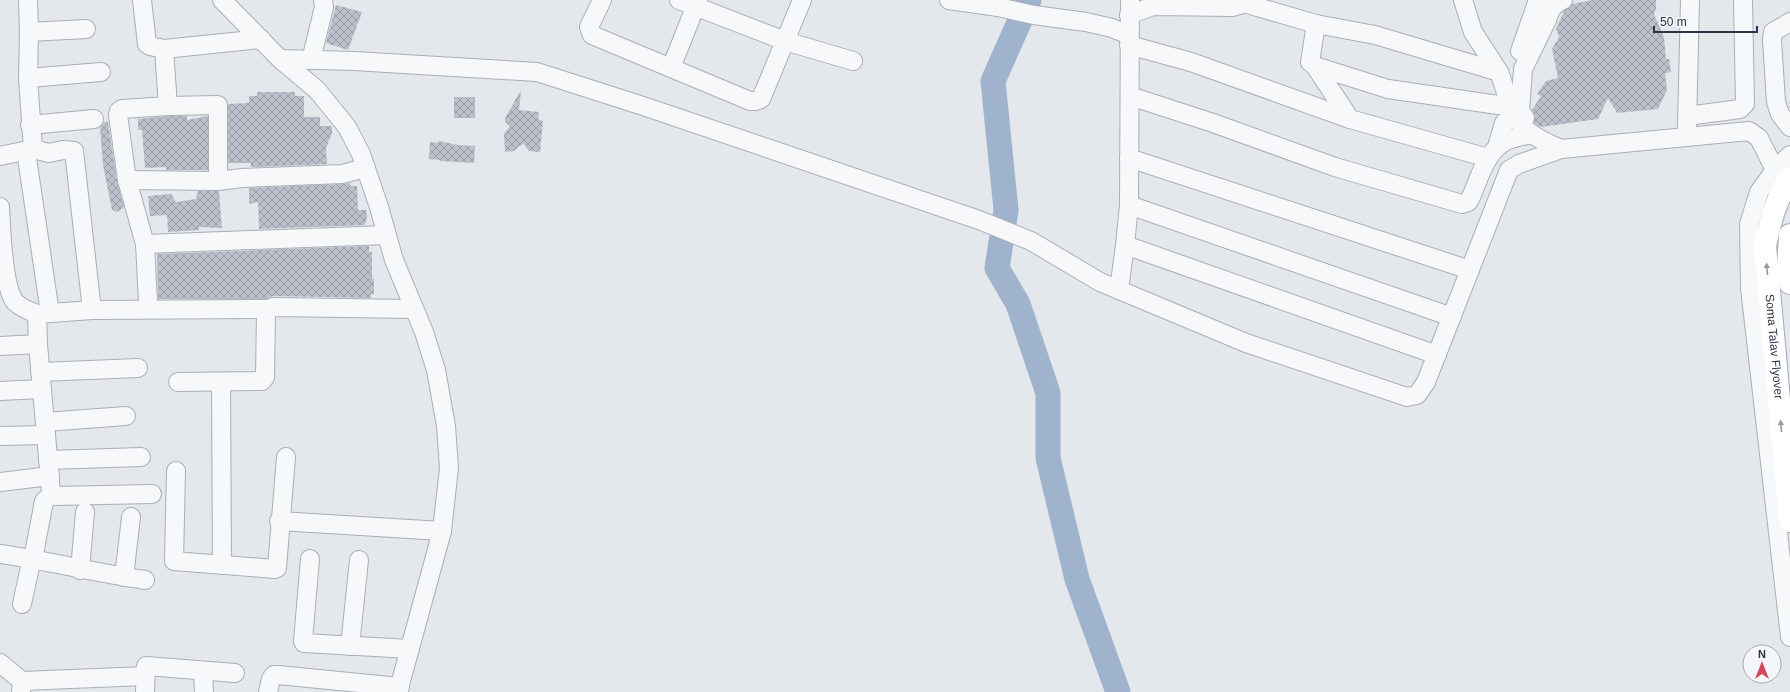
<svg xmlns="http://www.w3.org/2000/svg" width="1790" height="692" viewBox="0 0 1790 692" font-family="Helvetica,sans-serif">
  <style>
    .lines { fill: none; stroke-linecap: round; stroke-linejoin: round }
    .river { stroke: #9fb4cc; stroke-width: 25 }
    .building { fill: url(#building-cross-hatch) }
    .minor-casing { stroke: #a9aeb7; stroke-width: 20 }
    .major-casing { stroke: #a3abb8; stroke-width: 24 }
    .minor { stroke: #f7f8fa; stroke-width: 18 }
    .major { stroke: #fff; stroke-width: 22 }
    .oneway { fill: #959aa2 }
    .labels { text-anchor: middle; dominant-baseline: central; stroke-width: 3; stroke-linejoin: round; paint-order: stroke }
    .street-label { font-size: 12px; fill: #2b3445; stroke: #f4f6f9 }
  </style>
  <defs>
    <pattern id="building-cross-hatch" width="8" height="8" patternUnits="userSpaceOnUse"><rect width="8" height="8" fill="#bbc0ca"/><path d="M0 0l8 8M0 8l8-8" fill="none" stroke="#989da6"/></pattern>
  </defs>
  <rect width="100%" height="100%" fill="#e4e7ec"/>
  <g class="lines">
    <polyline class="river" points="1029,0 993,81 1006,210 997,268 1018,304 1048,393 1048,458 1077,579 1118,692"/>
  </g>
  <g class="building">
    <polygon points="1593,0 1656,0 1656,9 1654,14 1664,37 1666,59 1669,59 1671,72 1665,73 1667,90 1658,109 1617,113 1608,98 1598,119 1541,127 1534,123 1535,117 1532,110 1541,96 1537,94 1546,81 1558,78 1552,49 1559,37 1556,29 1564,11 1572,4"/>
    <polygon points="336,5 362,12 348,50 326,43"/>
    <polygon points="521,90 519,110 539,112 538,119 543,121 540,152 529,151 523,143 514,151 505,152 504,134 510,126 505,122 505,118"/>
    <polygon points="257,92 295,92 295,96 304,96 304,117 320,117 320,126 332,126 332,133 326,148 327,164 251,167 251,163 228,163 228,104 249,103 249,96 257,96"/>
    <rect x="454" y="97" width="21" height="21"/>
    <polygon points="168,116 187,116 187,120 208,116 208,170 166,170 166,167 145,168 142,130 138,130 138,119"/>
    <polygon points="104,122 108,122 117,181 124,207 118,212 112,210 103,165 100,127"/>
    <polygon points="439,141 458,145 475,146 474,163 440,161 441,160 429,159 430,142 438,143"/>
    <polygon points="350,183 351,186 357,186 358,210 366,210 367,217 365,225 259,229 258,202 249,204 249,188 342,184"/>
    <polygon points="198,191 219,191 222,228 199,227 199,230 168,232 167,215 150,216 148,196 171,194 176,202 196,199"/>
    <polygon points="369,246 369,252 372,252 372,279 374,279 374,294 371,294 371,298 273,296 266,299 158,299 157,254"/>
  </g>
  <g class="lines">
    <g class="minor-casing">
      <g id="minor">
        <polyline points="28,0 29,32 28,78 33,149 49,153 63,150 74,151 92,310 37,314 38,344 51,492 54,496 152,494"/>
        <polyline points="142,0 147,44 150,46 164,49 261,39"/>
        <polyline points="222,0 280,59 317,90 347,127 361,154 379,207 394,260 424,332 436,370 446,426 449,468 442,531 398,692"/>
        <polyline points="602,0 589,27 592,35 750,101 756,101 761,99 802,0"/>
        <polyline points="679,0 785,41 853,61"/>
        <polyline points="949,0 998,7 1034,15 1086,22 1112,28 1129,35"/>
        <polyline points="1463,0 1473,32 1499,72"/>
        <path d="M 1247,4 L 1316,24 L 1375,35 L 1499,72 C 1506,89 1509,113 1523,127 C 1533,137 1548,143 1561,149"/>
        <polyline points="1129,15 1153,6 1232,7 1257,0"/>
        <polyline points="1790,22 1773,32 1772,40 1776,102 1780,114 1790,127"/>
        <polyline points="1316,24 1310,62 1315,66 1388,89 1512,107"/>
        <polyline points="29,32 86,29"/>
        <polyline points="1129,45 1191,62 1350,119 1488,158"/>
        <polyline points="1520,51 1538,0"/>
        <polyline points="280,59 354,61 537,72 643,106 979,220 1031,241 1100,282 1246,343 1407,397 1417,395 1426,382 1509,170 1519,164 1561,149 1749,131 1759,138 1775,170"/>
        <polyline points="311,60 324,7 323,0"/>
        <polyline points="1315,66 1350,119"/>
        <polyline points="671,68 698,0"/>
        <polyline points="28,78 101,72"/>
        <path d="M 1130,96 L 1213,123 L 1335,167 L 1462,204 L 1468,202 L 1471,197 C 1480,177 1486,150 1508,140 C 1516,137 1524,136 1532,134"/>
        <polyline points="168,106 218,105 218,181"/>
        <polyline points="1687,116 1740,109 1745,104 1743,0"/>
        <path d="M 1525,118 L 1520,111 L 1523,69 L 1547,20 C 1549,12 1554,3 1563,0"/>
        <polyline points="30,125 94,119"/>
        <polyline points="1687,127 1690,0"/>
        <polyline points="1497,147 1504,123"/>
        <polyline points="26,151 50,313"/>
        <polyline points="1790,155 1775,170 1759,192 1749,224 1750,288 1790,637"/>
        <polyline points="0,156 33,149"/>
        <polyline points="1129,158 1470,270"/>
        <polyline points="127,180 218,181 242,178 342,174 366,168"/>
        <polyline points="1129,205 1452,317"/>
        <path d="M 0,207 C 1,227 3,287 15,302 C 21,308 29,311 37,314"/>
        <polyline points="145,244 386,235"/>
        <polyline points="1125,245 1437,355"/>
        <polyline points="1119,290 1125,245 1129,205 1130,0"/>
        <polyline points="148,302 145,244 127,180 118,115 119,111 122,109 168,106 164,49"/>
        <polyline points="92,310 268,309"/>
        <polyline points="0,346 38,344"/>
        <polyline points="40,372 138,368"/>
        <polyline points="178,382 262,381 265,377 266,313 268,309 273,307 414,309"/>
        <polyline points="221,382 222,565"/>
        <polyline points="0,391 42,389"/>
        <polyline points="45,422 126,416"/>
        <polyline points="0,436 46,435"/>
        <polyline points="48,460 141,457"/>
        <polyline points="176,471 174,561 275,569 277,568 286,457"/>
        <polyline points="0,482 50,476"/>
        <polyline points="279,521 442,531"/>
        <path d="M 0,554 C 49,561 96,573 145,580"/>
        <polyline points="310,559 303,641 304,643 410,649"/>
        <polyline points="80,570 85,512"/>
        <polyline points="124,577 131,517"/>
        <polyline points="22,604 30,567 33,559 44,501 52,495"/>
        <polyline points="350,646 359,560"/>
        <polyline points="0,663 22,681"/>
        <polyline points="203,671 204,692"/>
        <polyline points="21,692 22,681 145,676"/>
        <polyline points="145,692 146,666 235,673"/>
        <polyline points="268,692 271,679 274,675 278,675 400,687"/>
      </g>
    </g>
    <g class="major-casing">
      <g id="major">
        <path id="s1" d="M 1790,178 C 1776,199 1770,221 1765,246 L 1790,521"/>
        <polyline points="1790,235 1788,269 1790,283"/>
      </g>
    </g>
    <use href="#minor" class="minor"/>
    <use href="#major" class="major"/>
  </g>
  <defs><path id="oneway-solid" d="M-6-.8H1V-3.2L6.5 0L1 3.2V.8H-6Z"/></defs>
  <g class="oneway">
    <use href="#oneway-solid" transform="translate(1767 269) rotate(-95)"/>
    <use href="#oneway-solid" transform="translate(1781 426) rotate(-95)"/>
  </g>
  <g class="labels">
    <g class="street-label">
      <text stroke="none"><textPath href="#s1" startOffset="174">Soma Talav Flyover</textPath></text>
    </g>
  </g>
  <g transform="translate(1762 664)"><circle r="19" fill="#f4f6f9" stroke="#a4a8b1"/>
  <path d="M0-3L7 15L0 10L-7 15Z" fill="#d1495b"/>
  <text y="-6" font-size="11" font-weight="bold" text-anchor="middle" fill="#2b3445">N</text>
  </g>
  <path d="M1654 26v6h103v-6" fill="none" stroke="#2b3445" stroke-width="2"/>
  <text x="1660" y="26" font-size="12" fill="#2b3445" stroke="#f4f6f9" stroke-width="3" paint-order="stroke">50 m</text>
</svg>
